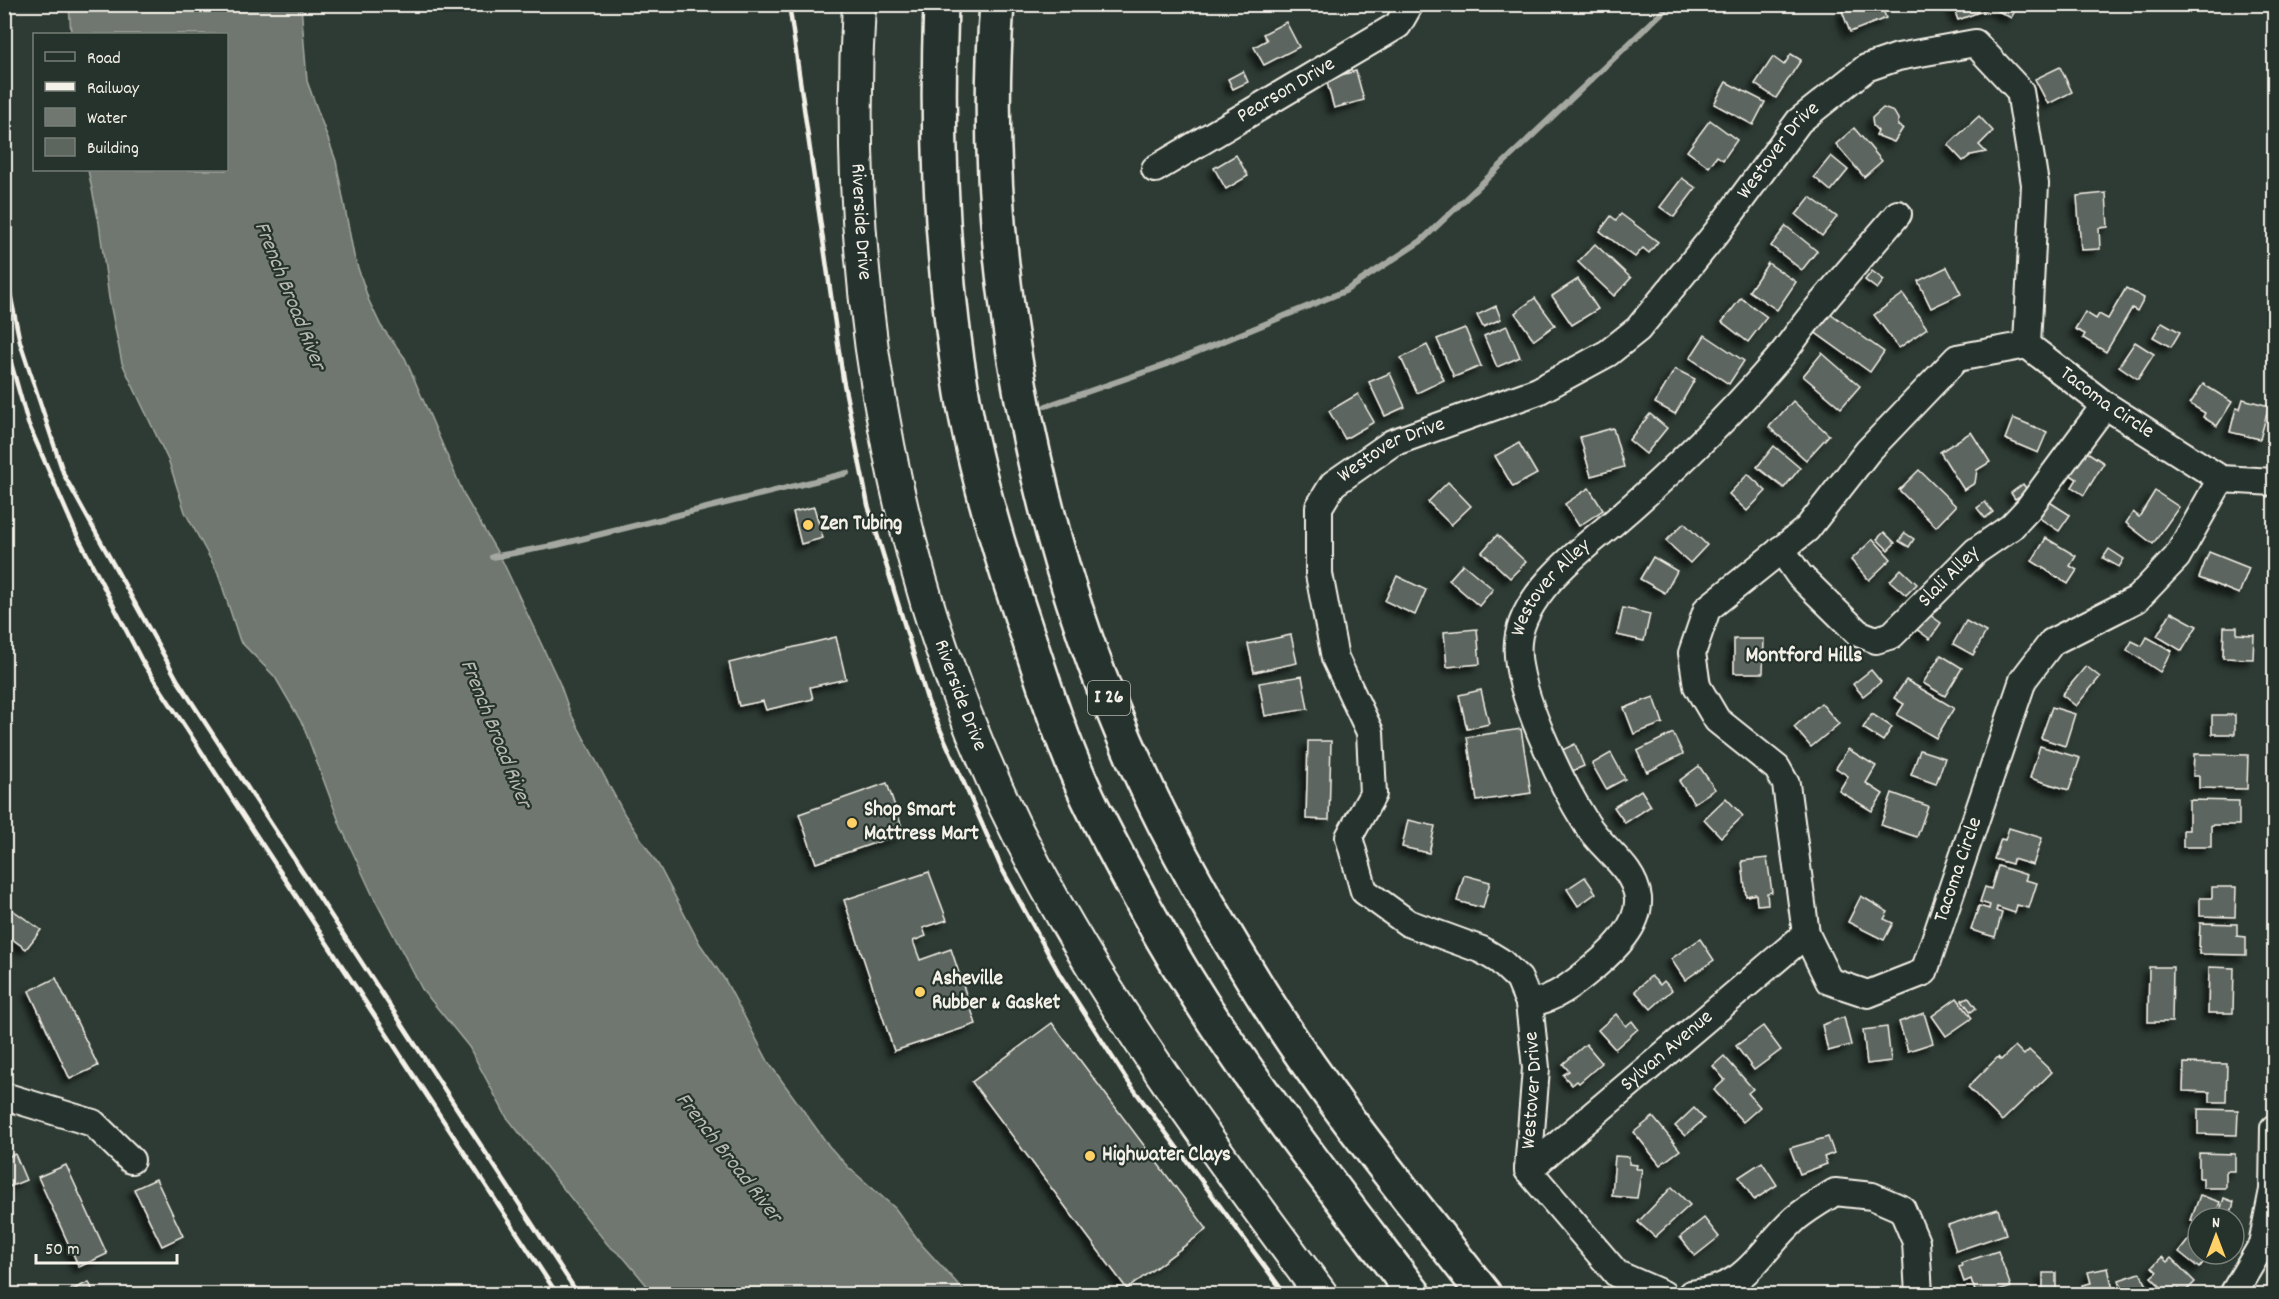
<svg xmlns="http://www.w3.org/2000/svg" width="2279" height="1299" viewBox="0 0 2279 1299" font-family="Dekko,sans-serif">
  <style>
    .water { fill: #6f7770; stroke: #a4a8a0; stroke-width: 1.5 }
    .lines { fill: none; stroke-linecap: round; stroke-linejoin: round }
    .stream { stroke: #a4a8a0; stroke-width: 6 }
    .building { fill: #5c655e; stroke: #f4f1e8; stroke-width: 1.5; filter: url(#shadow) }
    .minor-casing { stroke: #f4f1e8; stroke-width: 30 }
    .major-casing { stroke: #f4f1e8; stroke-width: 36 }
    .highway-casing { stroke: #f4f1e8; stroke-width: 38 }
    .minor { stroke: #26332d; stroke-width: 26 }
    .major { stroke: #26332d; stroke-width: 32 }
    .highway { stroke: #26332d; stroke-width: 33 }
    .rail { stroke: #f4f1e8; stroke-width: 4.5 }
    .poi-dot { fill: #ffd166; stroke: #26332d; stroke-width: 2 }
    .labels { text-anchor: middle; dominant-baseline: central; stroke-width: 4.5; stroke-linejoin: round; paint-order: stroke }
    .shield { fill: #26332d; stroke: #b6b8b0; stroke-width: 1.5 }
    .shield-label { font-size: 20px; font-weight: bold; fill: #f4f1e8 }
    .street-label { font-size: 21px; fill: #f4f1e8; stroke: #26332d }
    .poi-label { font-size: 21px; font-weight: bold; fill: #f4f1e8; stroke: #26332d; text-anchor: start }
    .water-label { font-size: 22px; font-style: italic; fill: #b8bab2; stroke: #26332d }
    .neighbourhood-label { font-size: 22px; font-weight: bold; fill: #f4f1e8; stroke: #26332d }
  </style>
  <defs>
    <filter id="shadow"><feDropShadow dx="-5.5" dy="5.5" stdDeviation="3" flood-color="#0009"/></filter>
  </defs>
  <rect width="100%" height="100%" fill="#2e3b34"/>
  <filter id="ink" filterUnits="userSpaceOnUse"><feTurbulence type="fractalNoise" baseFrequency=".0167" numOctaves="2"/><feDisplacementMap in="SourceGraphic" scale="12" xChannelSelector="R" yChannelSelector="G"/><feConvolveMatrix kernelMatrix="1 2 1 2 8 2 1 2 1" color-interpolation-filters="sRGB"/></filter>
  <g filter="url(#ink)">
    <polygon class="water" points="69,5 301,5 307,81 336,161 354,256 369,301 381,326 405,358 465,497 503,562 560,684 570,712 625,815 659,866 700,944 725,980 769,1063 829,1146 848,1167 895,1208 922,1245 967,1294 654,1294 624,1258 608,1245 506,1116 469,1047 422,989 373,896 341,827 303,725 275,677 240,641 218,573 185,512 169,462 122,363 109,298 99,223 88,170 226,170 226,34 71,34"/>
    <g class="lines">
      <g class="stream">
        <polyline points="1046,406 1165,365 1345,291 1421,241 1671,4"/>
        <polyline points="492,557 557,545 847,473"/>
      </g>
    </g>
    <g class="building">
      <polygon points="1859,4 1881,4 1886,18 1850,32 1842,11"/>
      <polygon points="1952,4 1989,4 1990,8 1958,20"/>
      <polygon points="1993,4 2019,4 2011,18 1991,7"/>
      <polygon points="1286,22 1299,47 1264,65 1254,47 1267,40 1263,34"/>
      <polygon points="1791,54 1801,60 1776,98 1755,84 1773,57 1784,65"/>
      <polygon points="2060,67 2072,92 2048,104 2035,79"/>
      <polygon points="1243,71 1248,82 1233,89 1228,79"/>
      <polygon points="1356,71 1364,100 1334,108 1326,79"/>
      <polygon points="1726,82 1765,102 1753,125 1714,104"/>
      <polygon points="1883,108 1894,112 1898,119 1898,126 1903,128 1894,142 1876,135 1878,131 1873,126 1872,118"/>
      <polygon points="1979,116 1993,131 1979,145 1986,152 1971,155 1963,161 1948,145"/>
      <polygon points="1710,120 1737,140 1723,160 1717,156 1709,167 1687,151"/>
      <polygon points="1854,128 1882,161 1864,177 1836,144"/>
      <polygon points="1236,155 1248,176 1226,189 1214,168"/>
      <polygon points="1831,156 1848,170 1831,191 1814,177"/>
      <polygon points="1682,178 1696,188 1674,217 1660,207"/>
      <polygon points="2106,193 2108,227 2099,228 2100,249 2081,250 2077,196"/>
      <polygon points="1810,197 1837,217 1822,236 1796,215"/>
      <polygon points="1621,214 1658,242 1649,253 1643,248 1635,257 1600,231 1611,216 1616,220"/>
      <polygon points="1786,226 1817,251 1802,270 1771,246"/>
      <polygon points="1595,244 1631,278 1614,296 1578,262"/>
      <polygon points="1768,263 1796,282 1777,310 1749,291"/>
      <polygon points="1947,267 1961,294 1931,308 1918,281"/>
      <polygon points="1872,271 1884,280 1877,289 1865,280"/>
      <polygon points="1578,279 1598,309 1572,325 1552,296"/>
      <polygon points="2126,288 2144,298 2137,311 2132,308 2106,352 2083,338 2085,334 2075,329 2085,312 2096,319 2099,314 2108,319"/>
      <polygon points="1903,294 1927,328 1899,348 1874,315"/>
      <polygon points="1535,298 1555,325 1534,340 1515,313"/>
      <polygon points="1741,298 1767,317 1748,342 1722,322"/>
      <polygon points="1496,306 1501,319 1483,327 1477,315"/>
      <polygon points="1827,311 1884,352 1870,372 1813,331"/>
      <polygon points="2162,322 2180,332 2171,347 2153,337"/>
      <polygon points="1507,326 1520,357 1497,367 1484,336"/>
      <polygon points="1465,328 1481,366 1454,377 1437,339"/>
      <polygon points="1705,335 1744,361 1729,384 1690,358"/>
      <polygon points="2135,342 2154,354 2138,379 2119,366"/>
      <polygon points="1427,345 1444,380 1417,393 1401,358"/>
      <polygon points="1822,353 1860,386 1841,408 1803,376"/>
      <polygon points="1675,369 1695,379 1675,414 1655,403"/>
      <polygon points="1390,373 1405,407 1385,416 1369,382"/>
      <polygon points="2203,384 2232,402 2217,426 2203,417 2205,413 2190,404"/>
      <polygon points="1358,394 1374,422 1345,439 1329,411"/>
      <polygon points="2243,399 2269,406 2260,439 2230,432 2236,408 2240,409"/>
      <polygon points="1793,401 1829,435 1806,460 1769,427"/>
      <polygon points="1650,414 1667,428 1646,454 1629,440"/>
      <polygon points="2013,418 2047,432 2038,453 2005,439"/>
      <polygon points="1613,428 1624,467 1591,476 1580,437"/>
      <polygon points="1971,432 1990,462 1977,470 1975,483 1964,490 1940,452"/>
      <polygon points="1519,443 1537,474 1513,487 1495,456"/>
      <polygon points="1774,446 1800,468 1784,488 1757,467"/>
      <polygon points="2078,446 2104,463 2084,495 2072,487 2077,479 2063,470"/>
      <polygon points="1919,470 1956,506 1936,527 1899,490"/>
      <polygon points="1748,474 1766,491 1747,511 1729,494"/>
      <polygon points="1448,482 1471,506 1451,525 1428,502"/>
      <polygon points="2023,484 2028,491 2015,499 2011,493"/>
      <polygon points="1589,488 1603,510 1579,526 1565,504"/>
      <polygon points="2155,491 2179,507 2153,544 2126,523 2133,512 2139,517"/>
      <polygon points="2048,501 2070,515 2059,531 2038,517"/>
      <polygon points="1985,502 1993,512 1985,518 1977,508"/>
      <polygon points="814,507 823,538 801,544 793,512"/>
      <polygon points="1684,523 1707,545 1690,563 1666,541"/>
      <polygon points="1884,532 1895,543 1888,550 1877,539"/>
      <polygon points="1905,533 1914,539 1909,547 1899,541"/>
      <polygon points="1497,535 1526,562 1510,578 1482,552"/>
      <polygon points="2046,538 2076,556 2070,566 2077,570 2068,584 2032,561"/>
      <polygon points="1873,539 1891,559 1869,580 1851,560"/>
      <polygon points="2109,549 2124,559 2119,567 2103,558"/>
      <polygon points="2209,552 2249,568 2239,594 2199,578"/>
      <polygon points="1653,557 1677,571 1665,593 1640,579"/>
      <polygon points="1463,564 1493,589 1479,606 1449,580"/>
      <polygon points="1901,569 1917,584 1906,595 1890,581"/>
      <polygon points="1397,576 1426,590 1415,615 1385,601"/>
      <polygon points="1623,608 1650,614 1644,641 1617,635"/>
      <polygon points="1923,610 1941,623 1930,639 1912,626"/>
      <polygon points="2171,612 2197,626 2182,651 2157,636"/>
      <polygon points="1966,621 1986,632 1973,655 1953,644"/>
      <polygon points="2224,627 2237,627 2237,634 2254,635 2253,659 2223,658"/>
      <polygon points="1477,629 1480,664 1447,667 1444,632"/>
      <polygon points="1291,635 1297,663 1254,672 1248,644"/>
      <polygon points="836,637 846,679 810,687 813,699 766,710 763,701 739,706 729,663"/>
      <polygon points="2147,637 2172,651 2160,672 2127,650 2132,641 2142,646"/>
      <polygon points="1734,639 1764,639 1763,673 1734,673"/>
      <polygon points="1941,655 1962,668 1945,696 1923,683"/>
      <polygon points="2086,666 2100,677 2076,706 2062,695"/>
      <polygon points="1871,670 1881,682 1863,696 1853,684"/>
      <polygon points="1302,676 1308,709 1265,716 1259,683"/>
      <polygon points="1906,680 1954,708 1936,738 1897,715 1904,704 1894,698"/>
      <polygon points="1481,690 1489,724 1467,729 1459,695"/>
      <polygon points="1654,697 1663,723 1634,734 1624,708"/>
      <polygon points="1821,703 1839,724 1811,747 1794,727"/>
      <polygon points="2052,707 2075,714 2065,746 2041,738"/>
      <polygon points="1872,714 1892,727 1883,741 1863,728"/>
      <rect x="2212" y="715" width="23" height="19"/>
      <polygon points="1521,729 1531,793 1477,801 1467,737"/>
      <polygon points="1673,733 1683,754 1647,772 1637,751"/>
      <polygon points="1308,741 1331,741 1329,820 1306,819"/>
      <polygon points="1575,744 1584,766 1570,772 1560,751"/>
      <polygon points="2040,746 2080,758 2069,790 2030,778"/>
      <polygon points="1848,749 1876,766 1866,783 1883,794 1872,811 1839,791 1848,776 1836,768"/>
      <polygon points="1920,750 1945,758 1936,784 1911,775"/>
      <polygon points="1611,753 1625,779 1606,789 1592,764"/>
      <polygon points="2194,754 2248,755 2247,789 2199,788 2199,776 2193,776"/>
      <polygon points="1699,766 1715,789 1694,803 1679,781"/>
      <polygon points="887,783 904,833 816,863 799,814"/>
      <polygon points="1641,790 1651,806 1625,823 1614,807"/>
      <polygon points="1892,793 1928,806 1917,837 1881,825"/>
      <polygon points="1726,798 1743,816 1721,837 1704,819"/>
      <polygon points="2189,800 2239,801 2239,825 2211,825 2211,847 2183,847 2183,830 2189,830"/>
      <polygon points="1408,820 1435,826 1429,853 1402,847"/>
      <polygon points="2009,828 2042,838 2033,865 2013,859 2012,864 1994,859 2001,839 2005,840"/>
      <polygon points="1767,858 1772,892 1767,893 1768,904 1757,905 1756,894 1746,896 1742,861"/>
      <polygon points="1998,866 2027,875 2025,880 2037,883 2029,908 2017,905 2015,913 1997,907 1996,911 2002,913 1995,937 1971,930 1979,906 1989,909 1990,905 1980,902 1985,887 1991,889"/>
      <polygon points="929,872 947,920 923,928 926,936 913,941 920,960 951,949 976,1024 894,1051 844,900"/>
      <polygon points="1464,875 1490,882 1483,908 1457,901"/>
      <polygon points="1585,877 1596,893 1578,906 1567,889"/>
      <polygon points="2212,887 2236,887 2235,917 2200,916 2200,898 2212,898"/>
      <polygon points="1861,896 1888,912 1884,919 1893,923 1884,940 1848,922"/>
      <polygon points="4,904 41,930 26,949 4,933"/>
      <polygon points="2200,923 2237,924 2237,936 2246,937 2246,955 2199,954"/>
      <polygon points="1700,939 1714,960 1685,980 1671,959"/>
      <polygon points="2149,967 2173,967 2172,1022 2148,1022"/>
      <polygon points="2209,967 2234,968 2233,1013 2208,1013"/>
      <polygon points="1651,976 1660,985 1664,981 1672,990 1651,1009 1635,991"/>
      <polygon points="56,978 98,1066 70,1079 29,991"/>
      <polygon points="1968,997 1976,1008 1971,1012 1962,1000"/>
      <polygon points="1957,998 1972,1018 1946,1036 1932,1016"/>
      <polygon points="1924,1013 1933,1043 1908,1051 1899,1022"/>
      <polygon points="1616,1014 1626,1026 1632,1021 1638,1029 1615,1049 1598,1030"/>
      <polygon points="1844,1017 1851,1045 1828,1051 1822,1025"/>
      <polygon points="1052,1023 1207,1229 1127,1289 972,1082"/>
      <polygon points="1763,1026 1781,1050 1754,1070 1736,1046"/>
      <polygon points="1887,1027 1891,1061 1867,1064 1863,1030"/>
      <polygon points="1586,1044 1602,1063 1579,1083 1577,1081 1572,1085 1563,1075 1569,1071 1563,1064"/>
      <polygon points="2015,1046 2024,1055 2029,1050 2052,1072 2002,1121 1968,1087 1998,1057 2001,1060"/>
      <polygon points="1724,1056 1753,1089 1748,1093 1760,1107 1743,1122 1714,1090 1725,1080 1713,1066"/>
      <polygon points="2184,1063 2227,1064 2226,1102 2210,1102 2210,1092 2183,1091"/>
      <polygon points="1694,1108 1704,1119 1685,1136 1675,1126"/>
      <polygon points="2198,1109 2238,1110 2237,1135 2198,1134"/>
      <polygon points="1653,1117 1680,1150 1660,1165 1634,1132"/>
      <polygon points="1828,1137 1834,1153 1824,1157 1827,1164 1800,1174 1790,1148"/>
      <polygon points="2199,1153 2235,1154 2235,1171 2226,1171 2226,1188 2203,1188 2203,1178 2199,1178"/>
      <polygon points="15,1154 26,1180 4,1189 4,1158"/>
      <polygon points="1615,1156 1629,1157 1629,1164 1637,1165 1636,1169 1642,1169 1637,1198 1612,1196"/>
      <polygon points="1762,1162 1777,1185 1754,1200 1739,1177"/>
      <polygon points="66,1165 107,1254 79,1267 38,1177"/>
      <polygon points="156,1179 183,1236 162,1246 134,1189"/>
      <polygon points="1672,1187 1690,1205 1655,1237 1638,1222"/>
      <polygon points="2200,1195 2220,1202 2214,1218 2198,1218 2198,1222 2191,1220"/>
      <polygon points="2224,1198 2234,1202 2230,1217 2219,1214"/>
      <polygon points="1998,1209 2006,1234 1956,1251 1948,1225"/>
      <polygon points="1704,1218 1719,1237 1695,1256 1680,1237"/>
      <polygon points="2193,1234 2198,1238 2198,1254 2210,1254 2199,1268 2179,1252"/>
      <polygon points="1998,1251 2011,1287 1988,1294 1976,1294 1971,1279 1964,1282 1959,1267 1962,1266 1961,1263"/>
      <polygon points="2162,1257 2167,1262 2171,1258 2195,1282 2183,1294 2179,1289 2174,1294 2168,1294 2151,1277 2157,1272 2152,1267"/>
      <polygon points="2108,1268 2114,1294 2084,1294 2082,1285 2091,1283 2088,1272"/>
      <rect x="2043" y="1273" width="13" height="18"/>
      <polygon points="2140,1273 2152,1294 2124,1294 2119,1280"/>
      <polygon points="89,1282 94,1294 63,1294"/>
    </g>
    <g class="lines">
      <g class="minor-casing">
        <g id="minor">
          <path id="s1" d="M 1155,169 L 1398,25 L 1410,4"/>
          <path id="s2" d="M 2221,479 L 2177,557 L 2137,599 L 2052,642 L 2023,680 L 1924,972 L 1868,994 L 1829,981 L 1806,934 L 1786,784 L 1777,768 L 1717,720 L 1697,686 L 1692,653 L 1707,609 L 1807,529 L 1868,451 L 1957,358 L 2027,345 L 2105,405 L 2221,479 L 2274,482"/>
          <path id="s3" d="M 1781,549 L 1799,575 L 1858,633 L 1876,640 L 1892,635 L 1976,551 L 2011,527 L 2028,509 L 2105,405"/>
          <path id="s4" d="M 1529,1003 C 1555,1000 1576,982 1595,966 C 1614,950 1640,925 1638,898 C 1634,866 1601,849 1586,823 C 1562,785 1513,686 1518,642 C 1522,595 1578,552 1612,524 C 1669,475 1724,422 1773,365 C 1786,351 1796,335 1808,320 C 1837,284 1868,249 1898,214"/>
          <polyline points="4,1096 93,1123 131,1160"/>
          <path id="s5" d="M 1528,1170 L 1806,934"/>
          <path id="s6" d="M 1663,1294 L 1617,1274 L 1528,1170 L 1536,1068 L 1529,1003 L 1519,979 L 1500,961 L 1482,950 L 1408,923 L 1364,891 L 1349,837 L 1373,794 L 1370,732 L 1335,658 L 1319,574 L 1319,507 L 1333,484 L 1392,443 L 1538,391 L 1608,353 L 1638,329 L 1717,232 L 1799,121 L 1866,68 L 1898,57 L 1975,43 L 2020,91 L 2035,184 L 2027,345"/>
          <path d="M 1691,1294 C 1750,1288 1758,1252 1796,1218 C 1808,1208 1822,1200 1835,1192 L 1872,1196 L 1902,1209 L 1916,1242 L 1919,1294"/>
          <polyline points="2233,1294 2262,1245 2273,1190 2274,1128"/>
        </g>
      </g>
      <g class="major-casing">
        <g id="major">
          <path id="s7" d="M 859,4 C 841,296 897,607 1035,866 C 1116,1019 1219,1156 1321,1294"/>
        </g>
      </g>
      <g class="highway-casing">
        <g id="highway">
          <path d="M 941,4 C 936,134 941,265 962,393 C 975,470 997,544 1022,618 C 1042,678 1061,741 1088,798 C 1106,836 1127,874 1147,911 C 1222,1048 1320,1170 1414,1294"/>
          <path d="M 997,4 C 978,257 1034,543 1140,773 C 1174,848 1217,921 1260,991 C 1326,1098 1407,1195 1484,1294"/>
        </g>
      </g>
      <use href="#minor" class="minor"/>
      <use href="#major" class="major"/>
      <use href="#highway" class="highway"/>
      <g class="rail">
        <polyline points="789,4 843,379 868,505 928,702 1002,869 1060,975 1127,1080 1285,1294"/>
        <polyline points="4,264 20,342 64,475 178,681 578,1294"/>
        <polyline points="4,338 28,423 76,533 142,661 557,1294"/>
      </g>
    </g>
  </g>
  <g class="poi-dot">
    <circle cx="808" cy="525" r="6"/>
    <circle cx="852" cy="823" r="6"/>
    <circle cx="920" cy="992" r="6"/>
    <circle cx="1090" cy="1156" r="6"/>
  </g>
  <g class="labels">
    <rect class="shield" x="1088" y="681" width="42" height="34" rx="4.5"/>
    <g class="shield-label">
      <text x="1109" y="698">I 26</text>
    </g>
    <g class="street-label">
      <text stroke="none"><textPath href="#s1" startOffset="153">Pearson Drive</textPath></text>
      <text stroke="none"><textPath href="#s6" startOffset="1562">Westover Drive</textPath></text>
      <text stroke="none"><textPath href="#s7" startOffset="218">Riverside Drive</textPath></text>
      <text stroke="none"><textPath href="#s2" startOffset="1644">Tacoma Circle</textPath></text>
      <text stroke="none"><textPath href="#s6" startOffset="1058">Westover Drive</textPath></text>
      <text stroke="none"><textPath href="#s3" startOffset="232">Slali Alley</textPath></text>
      <text stroke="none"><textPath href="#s4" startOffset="513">Westover Alley</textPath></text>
      <text stroke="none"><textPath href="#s7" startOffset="704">Riverside Drive</textPath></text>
      <text transform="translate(1959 870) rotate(-71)">Tacoma Circle</text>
      <text stroke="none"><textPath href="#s5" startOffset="183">Sylvan Avenue</textPath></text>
      <text stroke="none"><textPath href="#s6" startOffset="267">Westover Drive</textPath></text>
    </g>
    <g class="poi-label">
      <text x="820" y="525">Zen Tubing</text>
      <text x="864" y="811">Shop Smart<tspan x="864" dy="24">Mattress Mart</tspan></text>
      <text x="932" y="980">Asheville<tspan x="932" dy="24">Rubber &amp; Gasket</tspan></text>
      <text x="1102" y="1156">Highwater Clays</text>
    </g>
    <g class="water-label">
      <text transform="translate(289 296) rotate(68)">French Broad River</text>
      <text transform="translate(495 734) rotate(68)">French Broad River</text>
      <text transform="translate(728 1158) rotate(52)">French Broad River</text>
    </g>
    <g class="neighbourhood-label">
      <text x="1804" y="656">Montford Hills</text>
    </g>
  </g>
  <rect width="2279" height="1299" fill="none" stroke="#26332d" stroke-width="24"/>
  <rect x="12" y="12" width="2255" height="1275" fill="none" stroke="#f4f1e8" stroke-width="2" filter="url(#ink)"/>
  <rect x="33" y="33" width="195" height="138" fill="#26332d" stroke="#787f78" stroke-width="1.5"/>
  <rect x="45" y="52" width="30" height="9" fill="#26332d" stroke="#787f78" stroke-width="1.5"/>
  <text x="87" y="63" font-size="18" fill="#f4f1e8">Road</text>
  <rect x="45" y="82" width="30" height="9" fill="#f4f1e8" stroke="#787f78" stroke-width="1.5"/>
  <text x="87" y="93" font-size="18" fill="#f4f1e8">Railway</text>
  <rect x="45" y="108" width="30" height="18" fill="#6f7770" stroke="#787f78" stroke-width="1.5"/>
  <text x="87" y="123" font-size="18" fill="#f4f1e8">Water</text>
  <rect x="45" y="138" width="30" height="18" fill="#5c655e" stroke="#787f78" stroke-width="1.5"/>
  <text x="87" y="153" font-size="18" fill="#f4f1e8">Building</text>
  <g transform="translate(2216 1236)"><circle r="28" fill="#26332d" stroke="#787f78" stroke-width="1.5"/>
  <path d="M0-4.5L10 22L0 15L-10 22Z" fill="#ffd166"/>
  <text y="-9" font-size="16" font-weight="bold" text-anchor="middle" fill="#f4f1e8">N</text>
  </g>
  <path d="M36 1254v9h141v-9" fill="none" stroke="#f4f1e8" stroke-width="3"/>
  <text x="45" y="1254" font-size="18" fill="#f4f1e8" stroke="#26332d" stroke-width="4.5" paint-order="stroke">50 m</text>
</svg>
